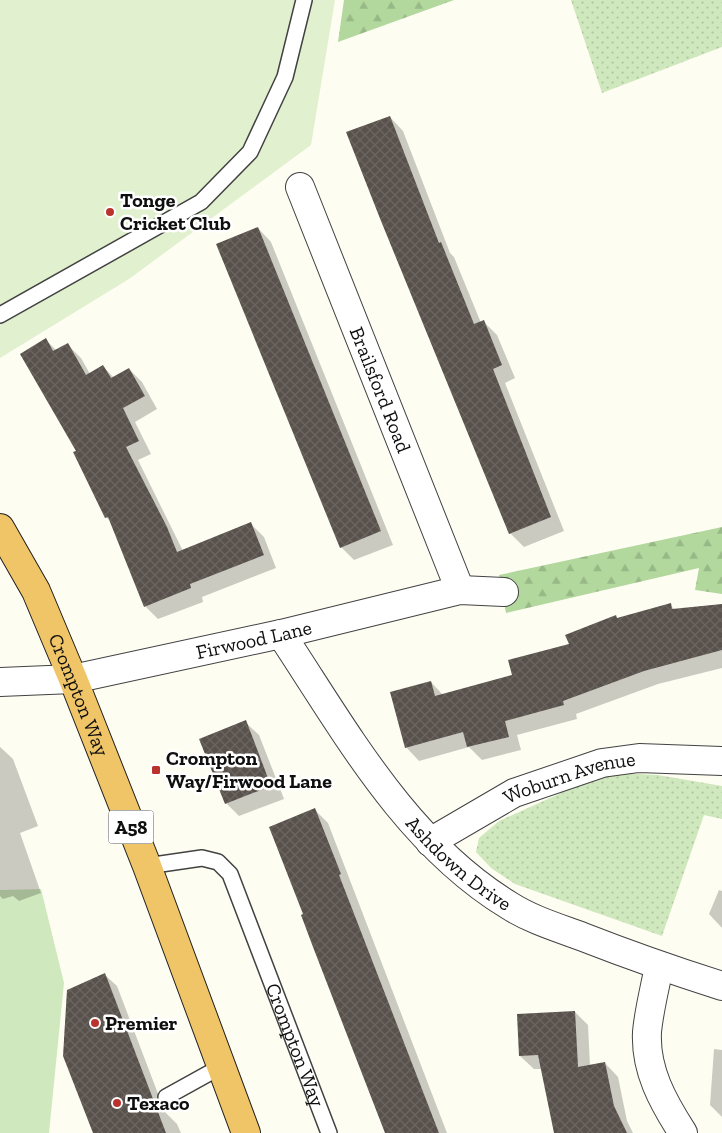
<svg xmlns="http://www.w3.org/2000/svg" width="722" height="1133" viewBox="0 0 722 1133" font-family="'Zilla Slab',serif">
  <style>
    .grass { fill: url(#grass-dots) }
    .forest { fill: url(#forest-firs) }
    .garden { fill: #d0e8bd }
    .pitch { fill: #e1f0ce }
    .shadow { fill: #0003 }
    .building { fill: url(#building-cross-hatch) }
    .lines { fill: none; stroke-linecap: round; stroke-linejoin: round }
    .service-casing { stroke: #424242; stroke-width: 18 }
    .minor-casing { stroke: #424242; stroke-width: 30 }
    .trunk-casing { stroke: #202020; stroke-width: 30 }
    .service { stroke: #fff; stroke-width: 15 }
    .minor { stroke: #fff; stroke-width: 28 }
    .trunk { stroke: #f0c568; stroke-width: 28 }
    .poi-dot { fill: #ba322d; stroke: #fff; stroke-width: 2 }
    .labels { text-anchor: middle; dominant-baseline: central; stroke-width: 5; stroke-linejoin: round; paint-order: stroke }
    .shield { fill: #fff; stroke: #575757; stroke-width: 1 }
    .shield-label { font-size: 19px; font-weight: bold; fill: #0f0f0f }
    .poi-label { font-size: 20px; font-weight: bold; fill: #0f0f0f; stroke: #fff; text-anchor: start }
    .street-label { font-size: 20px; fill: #0f0f0f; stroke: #fff }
  </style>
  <defs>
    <pattern id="grass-dots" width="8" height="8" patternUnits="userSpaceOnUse" patternTransform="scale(1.25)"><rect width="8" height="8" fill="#d0e8bd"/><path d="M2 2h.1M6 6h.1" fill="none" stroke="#b1c6a1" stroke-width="1.8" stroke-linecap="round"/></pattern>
    <pattern id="forest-firs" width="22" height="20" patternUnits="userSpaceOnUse" patternTransform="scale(1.25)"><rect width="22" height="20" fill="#b2d89d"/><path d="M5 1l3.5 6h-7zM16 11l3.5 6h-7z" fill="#98b886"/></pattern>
    <pattern id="building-cross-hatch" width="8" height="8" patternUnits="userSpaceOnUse" patternTransform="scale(1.25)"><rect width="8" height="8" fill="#58514c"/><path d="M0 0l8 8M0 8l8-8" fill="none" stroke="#6b6561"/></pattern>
  </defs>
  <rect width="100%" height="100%" fill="#fefdf2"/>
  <g class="grass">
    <polygon points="571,0 722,0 722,47 602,93"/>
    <polygon points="621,773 658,775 722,786 722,819 704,815 662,936 515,884 491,868 476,852 479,838 499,821 603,774"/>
  </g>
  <g class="forest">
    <polygon points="344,0 454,0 338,42"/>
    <polygon points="722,527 722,594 695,590 699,568 506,613 499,575"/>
  </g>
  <polygon class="garden" points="41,889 64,983 49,1133 0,1133 0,890"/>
  <polygon class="pitch" points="0,0 335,0 311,145 129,279 0,358"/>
  <g class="shadow">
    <polygon points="390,117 403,131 450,253 454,257 481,323 484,322 497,335 515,378 505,383 564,531 524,547 510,533"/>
    <polygon points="258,228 271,242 393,545 354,560 341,547"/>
    <polygon points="46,340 57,351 68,345 81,358 90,374 103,366 114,378 129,369 142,382 157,409 135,422 151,454 138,460 183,551 251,524 264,537 276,568 202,597 203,602 158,619 145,606 112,523 106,517 78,451"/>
    <polygon points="670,605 675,610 722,605 722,668 658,684 576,714 577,719 517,735 521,750 482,760 469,747 419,761 406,747 431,682 443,695 513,676 618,619"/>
    <polygon points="245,722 259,735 284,799 239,816 226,803"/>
    <polygon points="0,747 13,759 38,826 20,833 41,893 19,901 13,896 3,899 0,896"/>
    <polygon points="315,810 328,823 447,1133 386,1133 304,915"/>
    <polygon points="719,890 722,891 722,928 709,914"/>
    <polygon points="105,975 117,986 165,1112 177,1124 181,1133 94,1133"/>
    <polygon points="575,1012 588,1025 590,1066 605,1063 618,1077 627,1121 633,1133 558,1133 542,1069 534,1069 520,1056"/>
    <polygon points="714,1049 722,1050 722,1117 710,1105"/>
  </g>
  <g class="building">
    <polygon points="390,116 439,243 441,242 474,324 484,320 502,365 493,369 551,517 509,534 381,221 346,132"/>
    <polygon points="258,227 381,531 340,548 216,244"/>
    <polygon points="46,338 53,351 68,343 86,375 103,365 111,378 129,368 145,396 123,408 139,441 126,447 167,527 177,552 251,522 264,555 190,584 191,588 144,607 108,517 105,518 73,452 76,451 20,354"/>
    <polygon points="671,603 672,609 722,604 722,650 644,671 563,701 564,705 505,721 509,737 467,747 463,732 405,748 390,692 431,681 435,696 512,675 508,660 569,644 565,635 616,615 617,618"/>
    <polygon points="246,720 271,786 225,804 199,739"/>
    <polygon points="315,808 341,874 339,875 439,1133 385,1133 313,947 301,915 303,914 269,827"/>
    <polygon points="105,973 166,1133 93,1133 63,1056 67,990"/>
    <polygon points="575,1011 578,1067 605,1062 614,1106 627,1133 554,1133 538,1055 519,1056 517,1014"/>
  </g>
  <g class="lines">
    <g class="service-casing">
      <g id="service">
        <polyline points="0,315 201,202 250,152 285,77 304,0"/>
        <path id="s1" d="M 147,866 L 202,858 L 218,862 L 230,874 L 329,1133"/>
        <polyline points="166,1097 222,1066"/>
      </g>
    </g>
    <g class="minor-casing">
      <g id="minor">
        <path id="s2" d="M 300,187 L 460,590"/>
        <path id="s3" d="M 281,634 C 346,732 406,843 510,906 C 532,920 559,928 583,937 C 629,955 675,971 722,986"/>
        <path id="s4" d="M 0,682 L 73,679 L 281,634 L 460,590 L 504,592"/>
        <path id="s5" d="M 430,842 L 514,793 L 602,763 L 639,758 L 722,761"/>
        <path d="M 659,966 C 655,988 649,1010 647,1032 C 645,1070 663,1102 683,1133"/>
      </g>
    </g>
    <g class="trunk-casing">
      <g id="trunk">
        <path id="s6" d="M 0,528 L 36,591 L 73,679 L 147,866 L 246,1133"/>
      </g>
    </g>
    <use href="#service" class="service"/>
    <use href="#minor" class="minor"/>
    <use href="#trunk" class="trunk"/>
  </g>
  <g class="poi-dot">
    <circle cx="110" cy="212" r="5"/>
    <rect x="151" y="765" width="10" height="10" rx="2.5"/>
    <circle cx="95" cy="1023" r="5"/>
    <circle cx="117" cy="1103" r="5"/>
  </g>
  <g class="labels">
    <rect class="shield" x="108.5" y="810.5" width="45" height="33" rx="4"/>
    <g class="shield-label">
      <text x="131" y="827">A58</text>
    </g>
    <g class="poi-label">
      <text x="120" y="200">Tonge<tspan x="120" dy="23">Cricket Club</tspan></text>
      <text x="166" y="758">Crompton<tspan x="166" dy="23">Way/Firwood Lane</tspan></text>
      <text x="105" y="1023">Premier</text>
      <text x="127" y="1103">Texaco</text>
    </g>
    <g class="street-label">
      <text stroke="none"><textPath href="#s2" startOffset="218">Brailsford Road</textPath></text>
      <text stroke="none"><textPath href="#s4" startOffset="258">Firwood Lane</textPath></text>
      <text stroke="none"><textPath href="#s6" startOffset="185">Crompton Way</textPath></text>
      <text stroke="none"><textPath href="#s5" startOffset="155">Woburn Avenue</textPath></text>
      <text stroke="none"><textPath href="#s3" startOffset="292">Ashdown Drive</textPath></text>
      <text stroke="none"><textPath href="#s1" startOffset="272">Crompton Way</textPath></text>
    </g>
  </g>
</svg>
